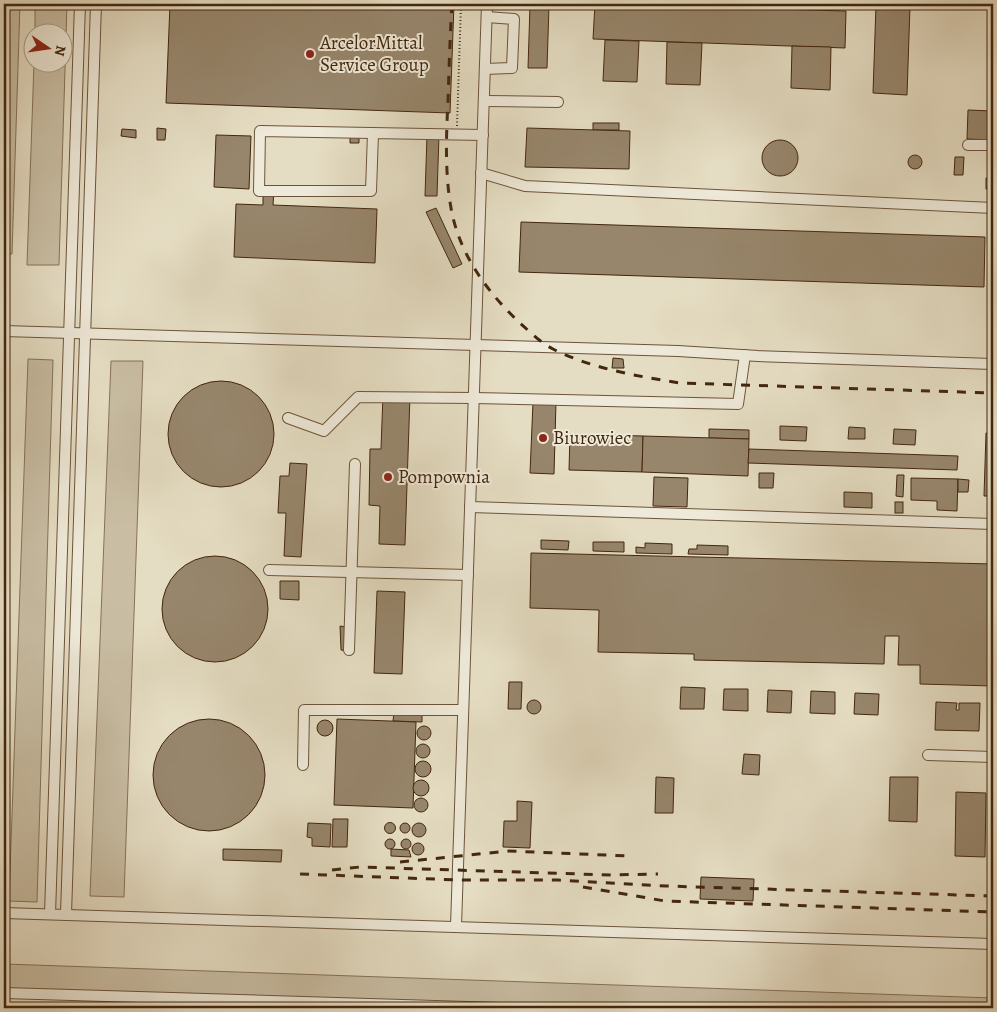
<svg xmlns="http://www.w3.org/2000/svg" width="997" height="1012" viewBox="0 0 997 1012" font-family="Alegreya,serif">
  <style>
    .green { fill: #c9bea4; stroke: #867258 }
    .building { fill: #97866c; stroke: #43270d }
    .lines { fill: none; stroke-linecap: round; stroke-linejoin: round }
    .minor-casing { stroke: #6c543a; stroke-width: 12 }
    .path { stroke: #43270d; stroke-width: 2; stroke-dasharray: 1 2.5; stroke-linecap: butt }
    .minor { stroke: #eee9d8; stroke-width: 10 }
    .rail { stroke: #43270d; stroke-width: 3; stroke-dasharray: 9 9; stroke-linecap: butt }
    .poi-dot { fill: #8f2418; stroke: #eee9d8; stroke-width: 2 }
    .labels { text-anchor: middle; dominant-baseline: central; stroke-width: 4; stroke-linejoin: round; paint-order: stroke }
    .poi-label { font-size: 19px; fill: #43270d; stroke: #eee9d8; text-anchor: start }
  </style>
  <rect width="100%" height="100%" fill="#e5ddc3"/>
  <filter id="stains"><feTurbulence type="fractalNoise" baseFrequency=".004" numOctaves="4"/><feColorMatrix values="0 0 0 0 .2 0 0 0 0 .09 0 0 0 0 .02 0 0 0 .5 -.17"/></filter>
  <radialGradient id="worn" r=".72"><stop offset=".6" stop-color="#630" stop-opacity="0"/><stop offset="1" stop-color="#630" stop-opacity=".3"/></radialGradient>
  <g class="green">
    <polygon points="4,4 20,4 12,254 4,254"/>
    <polygon points="35,4 67,4 59,265 27,265 34,63 62,62 62,32 35,32"/>
    <polygon points="28,359 53,360 37,902 9,901"/>
    <polygon points="111,361 143,361 124,897 90,896"/>
    <polygon points="4,964 993,998 993,1008 590,1008 4,989"/>
  </g>
  <g class="building">
    <polygon points="170,4 454,4 450,113 166,103"/>
    <polygon points="595,4 846,11 845,48 593,39"/>
    <polygon points="876,5 910,6 907,95 873,93"/>
    <polygon points="530,6 549,6 547,68 528,68"/>
    <polygon points="605,40 639,41 637,82 603,81"/>
    <polygon points="667,42 702,43 700,85 666,84"/>
    <polygon points="792,46 831,47 830,90 791,88"/>
    <polygon points="968,110 993,111 993,140 967,139"/>
    <rect x="593" y="123" width="26" height="7"/>
    <polygon points="157,128 166,129 165,140 157,140"/>
    <polygon points="527,128 630,131 629,169 525,167"/>
    <polygon points="122,129 136,130 136,138 121,136"/>
    <polygon points="350,132 359,133 359,143 350,143"/>
    <polygon points="216,135 251,136 249,189 214,187"/>
    <polygon points="427,135 439,135 437,196 425,196"/>
    <circle cx="780" cy="158" r="18"/>
    <circle cx="915" cy="162" r="7"/>
    <polygon points="955,157 964,157 963,175 954,175"/>
    <polygon points="986,178 993,178 993,190 986,189"/>
    <polygon points="263,189 274,190 273,205 377,209 375,263 234,257 236,204 263,205"/>
    <polygon points="436,208 462,264 453,268 426,212"/>
    <polygon points="521,222 985,237 984,287 519,272"/>
    <polygon points="991,296 993,296 993,314 990,314"/>
    <polygon points="613,358 623,359 624,368 612,368"/>
    <circle cx="221" cy="434" r="53"/>
    <polygon points="383,394 410,395 405,545 379,544 380,506 369,505 370,449 381,449"/>
    <polygon points="533,402 556,402 554,474 530,473"/>
    <polygon points="780,426 807,427 806,441 780,440"/>
    <polygon points="849,427 865,428 865,439 848,439"/>
    <polygon points="709,429 749,430 749,439 709,438"/>
    <polygon points="894,429 916,430 915,445 893,444"/>
    <polygon points="986,433 993,433 993,496 984,496"/>
    <polygon points="570,434 643,436 642,472 569,470"/>
    <polygon points="643,436 749,439 748,476 642,472"/>
    <polygon points="749,449 958,456 957,470 748,463"/>
    <polygon points="290,463 307,464 301,557 284,556 286,513 278,513 280,476 289,476"/>
    <polygon points="759,473 774,473 773,488 759,488"/>
    <polygon points="897,475 904,475 903,497 896,496"/>
    <polygon points="654,477 688,478 687,507 653,506"/>
    <polygon points="911,478 958,479 957,511 937,510 937,501 911,500"/>
    <polygon points="958,479 969,480 968,492 958,492"/>
    <polygon points="844,492 872,493 872,508 844,507"/>
    <rect x="895" y="502" width="8" height="11"/>
    <polygon points="541,540 569,541 568,550 541,549"/>
    <polygon points="593,542 624,542 624,552 593,551"/>
    <polygon points="645,543 672,544 672,554 636,553 636,547 645,548"/>
    <polygon points="697,545 728,546 728,555 688,554 689,549 697,549"/>
    <polygon points="531,553 993,564 993,686 920,684 920,665 898,665 899,636 885,636 884,664 694,660 694,654 598,652 599,610 530,608"/>
    <circle cx="215" cy="609" r="53"/>
    <polygon points="280,581 299,581 299,600 280,599"/>
    <polygon points="377,591 405,592 402,674 374,673"/>
    <polygon points="340,626 346,627 346,651 341,650"/>
    <polygon points="509,682 522,682 521,709 508,709"/>
    <polygon points="681,687 705,688 704,709 680,709"/>
    <polygon points="724,689 748,689 748,711 723,710"/>
    <polygon points="768,690 792,691 791,713 767,712"/>
    <polygon points="811,691 835,692 835,714 810,713"/>
    <polygon points="855,693 879,694 878,715 854,714"/>
    <circle cx="534" cy="707" r="7"/>
    <polygon points="936,702 957,703 956,710 959,710 959,703 980,703 979,731 935,730"/>
    <polygon points="394,712 422,713 422,722 393,721"/>
    <polygon points="337,719 416,722 413,808 334,805"/>
    <circle cx="209" cy="775" r="56"/>
    <circle cx="325" cy="728" r="8"/>
    <circle cx="424" cy="733" r="7"/>
    <circle cx="423" cy="751" r="7"/>
    <polygon points="744,754 760,755 759,775 742,774"/>
    <circle cx="423" cy="769" r="8"/>
    <polygon points="656,777 674,778 673,813 655,813"/>
    <polygon points="890,777 918,777 917,822 889,821"/>
    <circle cx="421" cy="788" r="8"/>
    <polygon points="956,792 986,793 985,857 955,856"/>
    <circle cx="421" cy="805" r="7"/>
    <polygon points="517,801 532,802 530,848 503,847 504,821 517,821"/>
    <polygon points="333,819 348,819 347,847 332,847"/>
    <circle cx="390" cy="828" r="5.5"/>
    <circle cx="419" cy="830" r="7"/>
    <circle cx="405" cy="828" r="5"/>
    <polygon points="308,823 331,824 330,847 312,846 312,838 307,837"/>
    <circle cx="390" cy="844" r="5"/>
    <circle cx="406" cy="844" r="5"/>
    <circle cx="418" cy="849" r="6"/>
    <polygon points="223,849 282,850 281,862 223,860"/>
    <polygon points="391,849 409,850 411,857 391,856"/>
    <polygon points="701,877 754,879 753,901 700,899"/>
  </g>
  <g class="lines">
    <g class="minor-casing">
      <g id="minor">
        <polyline points="485,69 512,68 514,19 487,17"/>
        <polyline points="484,101 558,102"/>
        <polyline points="373,133 371,191 259,191 260,131 483,135"/>
        <polyline points="968,145 993,145"/>
        <polyline points="481,173 525,186 993,208"/>
        <polyline points="4,331 678,351 758,356 993,364"/>
        <polyline points="288,418 324,431 358,397 474,398 738,404 745,355"/>
        <polyline points="470,507 993,524"/>
        <polyline points="269,570 468,575"/>
        <polyline points="349,650 355,464"/>
        <polyline points="928,755 993,757"/>
        <polyline points="303,765 304,710 463,710"/>
        <polyline points="4,913 993,944"/>
        <polyline points="50,914 80,4"/>
        <polyline points="66,914 96,4"/>
        <polyline points="456,926 487,4"/>
        <polyline points="4,993 501,1008"/>
      </g>
    </g>
    <polyline class="path" points="457,126 461,4"/>
    <use href="#minor" class="minor"/>
    <g class="rail">
      <path d="M 452,4 C 450,37 449,69 448,102 C 446,137 445,174 451,208 C 459,254 487,292 520,323 C 530,332 541,343 553,349 C 593,369 637,376 680,383 L 993,393"/>
      <polyline points="400,862 509,851 629,856"/>
      <polyline points="332,870 360,867 611,875 658,874"/>
      <polyline points="300,874 458,880 558,880 666,886 993,896"/>
      <polyline points="583,887 665,901 993,912"/>
    </g>
  </g>
  <g class="poi-dot">
    <circle cx="310" cy="54" r="5"/>
    <circle cx="543" cy="438" r="5"/>
    <circle cx="388" cy="477" r="5"/>
  </g>
  <g class="labels">
    <g class="poi-label">
      <text x="320" y="43">ArcelorMittal<tspan x="320" dy="22">Service Group</tspan></text>
      <text x="553" y="438">Biurowiec</text>
      <text x="398" y="477">Pompownia</text>
    </g>
  </g>
  <rect width="997" height="1012" fill="none" stroke="#e5ddc3" stroke-width="20"/>
  <rect x="5" y="5" width="987" height="1002" fill="none" stroke="#43270d" stroke-width="2.5"/>
  <rect x="10" y="10" width="977" height="992" fill="none" stroke="#43270d"/>
  <g transform="translate(48 48) rotate(103)"><circle r="24" fill="#eee9d8" stroke="#aa9b87"/>
  <path d="M0-4L9 19L0 12L-9 19Z" fill="#8f2418"/>
  <text y="-8" font-size="14" font-weight="bold" text-anchor="middle" fill="#43270d">N</text>
  </g>
  <rect width="100%" height="100%" filter="url(#stains)"/>
  <rect width="100%" height="100%" fill="url(#worn)"/>
</svg>
